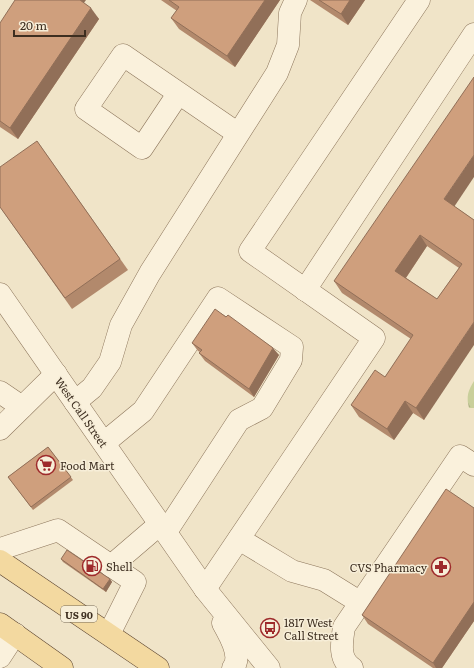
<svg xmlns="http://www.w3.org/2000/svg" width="474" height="668" viewBox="0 0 474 668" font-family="Literata,serif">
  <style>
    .forest { fill: url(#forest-firs) }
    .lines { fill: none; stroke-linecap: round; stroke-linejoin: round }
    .minor-casing { stroke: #8d765c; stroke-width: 23 }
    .major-casing { stroke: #5b4430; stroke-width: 23 }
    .minor { stroke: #faf1dc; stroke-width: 22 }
    .major { stroke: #f3d9a0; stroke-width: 22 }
    .wall { fill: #b2896c; fill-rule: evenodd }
    .shaded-wall { fill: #916f58 }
    .building { fill: #cf9f7d; stroke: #916f58; fill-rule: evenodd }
    .labels { text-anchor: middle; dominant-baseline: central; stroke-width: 3; stroke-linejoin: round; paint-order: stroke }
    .shield { fill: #f7eed8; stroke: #756857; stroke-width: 1 }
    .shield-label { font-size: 10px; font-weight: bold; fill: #3d2e20 }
    .street-label { font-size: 11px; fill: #3d2e20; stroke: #f7eed8 }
    .poi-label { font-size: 11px; fill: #3d2e20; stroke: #f7eed8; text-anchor: start }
  </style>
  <defs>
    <pattern id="forest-firs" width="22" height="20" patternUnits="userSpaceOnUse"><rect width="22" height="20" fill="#c9cf9b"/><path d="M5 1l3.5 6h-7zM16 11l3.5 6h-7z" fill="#aeb285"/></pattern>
  </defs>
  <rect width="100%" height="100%" fill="#f0e4c8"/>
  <path class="forest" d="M 474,381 L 474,408 L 469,408 C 466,396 468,391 474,381 Z"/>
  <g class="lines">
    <g class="minor-casing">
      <g id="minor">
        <polyline points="178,94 142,148 86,109 123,55 237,133"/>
        <polyline points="305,290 474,34"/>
        <polyline points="0,294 205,589 269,668"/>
        <polyline points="0,392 22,407"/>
        <polyline points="75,402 92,388 110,362 121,325 150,273 277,73 288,45 290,13 296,0"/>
        <polyline points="0,429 56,374"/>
        <polyline points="104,443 143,411 218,298 292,347 291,360 262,408 239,420 166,532"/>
        <polyline points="239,539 292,571 324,580 361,603"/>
        <polyline points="0,549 58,530 135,582 109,634"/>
        <polyline points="111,566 160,524"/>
        <polyline points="205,589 374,338 250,251 419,0"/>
        <path d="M 223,623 C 229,635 243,655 233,668"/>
        <polyline points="0,657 15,634"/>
        <path d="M 352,668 C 338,659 342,641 344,627 L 460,456 L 474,465"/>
      </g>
    </g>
    <g class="major-casing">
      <g id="major">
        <polyline points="0,561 158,668"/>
        <polyline points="0,624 62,668"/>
      </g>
    </g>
    <use href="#minor" class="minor"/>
    <use href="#major" class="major"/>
  </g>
  <g class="wall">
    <polygon points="161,0 280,0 235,67 179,29 171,18 177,11"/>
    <polygon points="310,0 365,0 348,25"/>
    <polygon points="84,3 99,19 18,139 0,127 0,23"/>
    <polygon points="37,141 128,270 72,309 0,207"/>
    <path d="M 454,206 L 474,220 L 424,420 L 413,413 L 394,440 L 359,417 L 351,405 L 385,377 L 411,339 L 342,293 L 334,281 ZM 427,246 L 459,268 L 437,299 L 406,278 Z"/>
    <polygon points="226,317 279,355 254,397 205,361 199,353 200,352 198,351 192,343"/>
    <polygon points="48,447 73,480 33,510 8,477"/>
    <polygon points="474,508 474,621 442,668 433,668 368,624 362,615"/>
    <polygon points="61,559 110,579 112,582 106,592 63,562"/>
  </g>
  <g class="shaded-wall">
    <polygon points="76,0 86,0 81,7"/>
    <polygon points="265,0 280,0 235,67 227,56"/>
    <polygon points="350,0 365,0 348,25 341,14"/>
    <polygon points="91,8 99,19 18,139 10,128"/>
    <polygon points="474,155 474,177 452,210 444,199"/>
    <polygon points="420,235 427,246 403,282 395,271"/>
    <polygon points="474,322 474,345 424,420 416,408"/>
    <polygon points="273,348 279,355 254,397 249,389"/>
    <polygon points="405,401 413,413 394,440 387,429"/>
    <polygon points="110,579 112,582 106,592 103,589"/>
    <polygon points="474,602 474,621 442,668 436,668 433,663"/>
  </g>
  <g class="building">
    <polygon points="15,0 80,0 91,8 10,128 0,121 0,23"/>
    <polygon points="169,0 265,0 227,56 171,18 179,7"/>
    <polygon points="319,0 350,0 341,14"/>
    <path d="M 474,77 L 474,155 L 444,199 L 474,220 L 474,322 L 416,408 L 405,401 L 387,429 L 351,405 L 375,370 L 385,377 L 413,335 L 334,281 ZM 420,235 L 462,264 L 437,299 L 395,271 Z"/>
    <polygon points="37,141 120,259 65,298 0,207 0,167"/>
    <polygon points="215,309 226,317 228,315 273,348 249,389 199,353 202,350 192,343"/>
    <polygon points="48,447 71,477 31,507 8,477"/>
    <polygon points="446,489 474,508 474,602 433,663 362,615"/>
    <polygon points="67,550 110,579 103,589 61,559"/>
  </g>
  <defs>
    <g id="supermarket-ring" transform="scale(1)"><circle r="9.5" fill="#f7eed8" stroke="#9e2a2b" stroke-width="1.5"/><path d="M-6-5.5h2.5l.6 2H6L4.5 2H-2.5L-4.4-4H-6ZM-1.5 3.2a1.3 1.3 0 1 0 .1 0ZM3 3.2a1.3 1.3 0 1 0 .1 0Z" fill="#9e2a2b"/></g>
    <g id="fuel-ring" transform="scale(1)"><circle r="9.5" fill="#f7eed8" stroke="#9e2a2b" stroke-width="1.5"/><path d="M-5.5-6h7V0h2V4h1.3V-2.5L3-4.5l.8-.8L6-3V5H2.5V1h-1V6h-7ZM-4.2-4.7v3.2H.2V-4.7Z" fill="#9e2a2b"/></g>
    <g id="pharmacy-ring" transform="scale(1)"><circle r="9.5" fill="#f7eed8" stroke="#9e2a2b" stroke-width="1.5"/><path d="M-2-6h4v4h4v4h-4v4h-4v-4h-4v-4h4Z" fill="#9e2a2b"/></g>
    <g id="bus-ring" transform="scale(1)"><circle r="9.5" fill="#f7eed8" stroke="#9e2a2b" stroke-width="1.5"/><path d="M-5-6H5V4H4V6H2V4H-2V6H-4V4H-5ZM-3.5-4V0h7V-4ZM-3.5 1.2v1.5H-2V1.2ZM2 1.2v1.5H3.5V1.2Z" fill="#9e2a2b"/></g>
  </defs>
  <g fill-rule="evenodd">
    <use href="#supermarket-ring" x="46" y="465"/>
    <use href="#fuel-ring" x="92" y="566"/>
    <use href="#pharmacy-ring" x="441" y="567"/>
    <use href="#bus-ring" x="270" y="628"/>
  </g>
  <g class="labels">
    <rect class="shield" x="61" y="606" width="36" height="16" rx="3"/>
    <g class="shield-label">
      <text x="79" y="614">US 90</text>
    </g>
    <g class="street-label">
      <text transform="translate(82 412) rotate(55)">West Call Street</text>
    </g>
    <g class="poi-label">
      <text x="60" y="465">Food Mart</text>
      <text x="106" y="566">Shell</text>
      <text x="427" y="567" text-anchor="end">CVS Pharmacy</text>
      <text x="284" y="622">1817 West<tspan x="284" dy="13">Call Street</tspan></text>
    </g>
  </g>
  <path d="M14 30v6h71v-6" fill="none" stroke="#3d2e20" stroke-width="2"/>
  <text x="20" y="30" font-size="12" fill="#3d2e20" stroke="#f7eed8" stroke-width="3" paint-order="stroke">20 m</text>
</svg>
